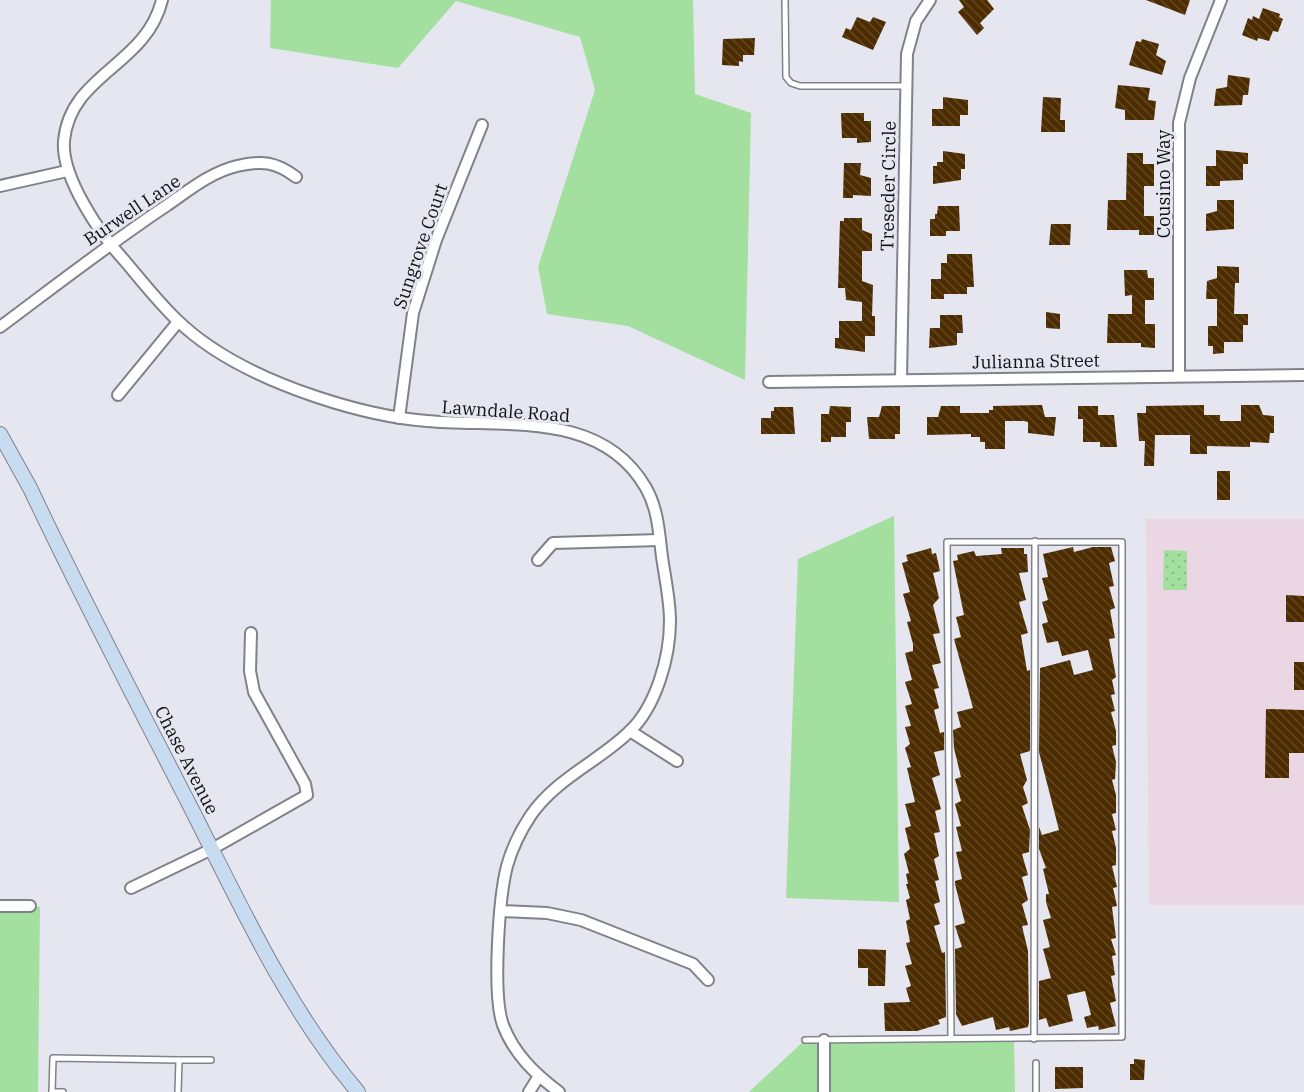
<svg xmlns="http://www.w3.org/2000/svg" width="1304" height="1092" viewBox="0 0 1304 1092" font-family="'IBM Plex Serif',serif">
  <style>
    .education { fill: #ebd6e4 }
    .grass { fill: #a3df9f }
    .park { fill: url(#park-dots) }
    .building { fill: url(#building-back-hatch) }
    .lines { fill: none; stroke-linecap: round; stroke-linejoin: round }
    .lane-casing { stroke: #80828a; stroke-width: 8 }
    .street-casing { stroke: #80828a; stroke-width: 14 }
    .secondary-casing { stroke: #80828a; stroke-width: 16 }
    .lane { stroke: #fff; stroke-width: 5 }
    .street { stroke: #fff; stroke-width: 10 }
    .secondary { stroke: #c8dcf1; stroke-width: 14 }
    .labels { text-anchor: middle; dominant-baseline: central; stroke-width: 6; stroke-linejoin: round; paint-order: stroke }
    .street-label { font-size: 18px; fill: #111114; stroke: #e5e6ef }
  </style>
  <defs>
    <pattern id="park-dots" width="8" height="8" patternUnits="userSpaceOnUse" patternTransform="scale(1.5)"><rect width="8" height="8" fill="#a3df9f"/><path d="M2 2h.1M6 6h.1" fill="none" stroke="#8bbe88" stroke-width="1.8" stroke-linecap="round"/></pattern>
    <pattern id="building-back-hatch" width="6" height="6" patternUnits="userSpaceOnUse" patternTransform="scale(1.5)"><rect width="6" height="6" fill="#4d2c00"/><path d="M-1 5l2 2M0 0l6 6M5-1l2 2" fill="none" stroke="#624825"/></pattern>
  </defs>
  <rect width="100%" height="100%" fill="#e5e6ef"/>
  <polygon class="education" points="1146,519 1304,519 1304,905 1149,905"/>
  <g class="grass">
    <polygon points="271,0 693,0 695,94 751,113 745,380 628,326 547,314 538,267 595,90 580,37 456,1 398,68 270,48"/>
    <polygon points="894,516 899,902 786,898 798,559"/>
    <polygon points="0,907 40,907 38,1092 0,1092"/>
    <polygon points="1014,1039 1015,1092 749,1092 805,1040"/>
  </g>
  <polygon class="park" points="1164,550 1187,551 1187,590 1163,590"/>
  <g class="building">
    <polygon points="959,0 987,0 994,9 980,23 984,28 977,35 958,12 964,7"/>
    <polygon points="1146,0 1190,0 1185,15"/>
    <polygon points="1263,8 1280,14 1279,17 1283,19 1278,32 1273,31 1269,41 1258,38 1257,41 1242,35 1248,18 1252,20 1253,16 1259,19"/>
    <polygon points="857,17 870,22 873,17 886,22 873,50 842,37 846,28 851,30"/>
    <polygon points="755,38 754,55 743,55 743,62 739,61 739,66 722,65 723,39"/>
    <polygon points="1142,39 1159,44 1156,55 1166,61 1162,75 1129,65 1136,41 1141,42"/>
    <polygon points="1228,75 1250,78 1248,95 1243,95 1242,105 1214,106 1216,89 1227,87"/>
    <polygon points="1118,85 1150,88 1148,100 1156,101 1154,120 1125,120 1125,110 1115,108"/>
    <polygon points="943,97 968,100 968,115 960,115 960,126 932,126 932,109 943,109"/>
    <polygon points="1043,97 1061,98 1060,120 1065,120 1065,132 1041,132"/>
    <polygon points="841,113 864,113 864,121 871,121 871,142 857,143 857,138 842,138"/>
    <polygon points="1216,150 1248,153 1248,164 1243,164 1243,180 1220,181 1220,186 1206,186 1206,166 1216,166"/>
    <polygon points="943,151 965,154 965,169 961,169 961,180 933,184 933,166 937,166 937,162 943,162"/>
    <polygon points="1127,153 1143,153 1143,164 1154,164 1154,186 1144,186 1144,216 1154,216 1154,235 1139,235 1139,230 1107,230 1108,200 1126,200"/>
    <polygon points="844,163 861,163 860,175 871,178 871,196 853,195 853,198 843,198"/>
    <polygon points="1217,200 1234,200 1234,229 1206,231 1206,214 1217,211"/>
    <polygon points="938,206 959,206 960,231 946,231 946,236 930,236 930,219 935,219 935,214 937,214"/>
    <polygon points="844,218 862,218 862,230 872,234 872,251 862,251 862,281 873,285 872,316 875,316 875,336 865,336 865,352 835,348 835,338 839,338 839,321 862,321 862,302 846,300 845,288 838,288 840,221 844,221"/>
    <polygon points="1051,224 1071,224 1070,245 1049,245"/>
    <polygon points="947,254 972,254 974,287 967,287 967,294 944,294 944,299 931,299 931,279 941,279 941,263 947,263"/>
    <polygon points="1217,266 1239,267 1239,283 1235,283 1234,314 1248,314 1248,325 1243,325 1243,342 1224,342 1224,353 1213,354 1213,346 1208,346 1208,326 1217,326 1217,299 1206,299 1207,281 1217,278"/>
    <polygon points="1124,270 1147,270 1148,278 1154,278 1154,300 1145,300 1145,324 1155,324 1155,348 1141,347 1141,343 1107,343 1108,314 1132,314 1132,295 1125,296"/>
    <polygon points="1046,312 1060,314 1060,329 1046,328"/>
    <polygon points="940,315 962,315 963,333 957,333 957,345 929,348 930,328 940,328"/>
    <polygon points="1042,405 1045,417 1056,417 1054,436 1028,433 1028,422 1024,421 1005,421 1005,449 985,449 985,442 980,442 980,437 971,437 971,434 927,435 927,417 938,417 941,406 960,406 960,413 989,413 989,410 993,410 993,406"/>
    <polygon points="1204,405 1204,415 1220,415 1220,421 1241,421 1241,405 1259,405 1263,415 1274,416 1274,433 1270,433 1269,443 1250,442 1250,447 1207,446 1207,454 1190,454 1190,435 1155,435 1154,466 1144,466 1145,441 1139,441 1137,413 1146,413 1146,406"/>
    <polygon points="830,406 851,407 851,422 846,422 846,437 831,437 831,442 821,442 821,414 829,414"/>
    <polygon points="882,406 900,406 900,434 895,434 895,439 869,439 867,417 879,417"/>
    <polygon points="1078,406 1098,406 1098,415 1114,415 1117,447 1100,447 1100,442 1083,442 1083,419 1078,419"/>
    <polygon points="774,407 793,407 795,434 761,434 761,418 771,418 771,411 774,411"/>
    <rect x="1217" y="471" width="13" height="29"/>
    <polygon points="1073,547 1074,552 1093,547 1111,547 1115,561 1109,563 1114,586 1109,587 1115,608 1110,610 1115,638 1109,639 1116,677 1112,680 1115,694 1111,695 1115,711 1111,712 1116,731 1116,745 1112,746 1116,762 1115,779 1112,780 1116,795 1116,813 1112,814 1116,830 1112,831 1116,848 1116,865 1112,866 1117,887 1113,888 1117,906 1112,907 1116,938 1111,939 1116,955 1112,956 1115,975 1111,976 1116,1001 1110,1003 1116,1026 1099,1030 1098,1026 1087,1028 1084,1017 1091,1015 1085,991 1067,995 1073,1021 1049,1027 1046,1018 1039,1020 1039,981 1051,978 1043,949 1050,947 1043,920 1051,918 1046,902 1046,894 1049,894 1043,869 1046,868 1039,849 1039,827 1042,835 1059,830 1039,752 1040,668 1070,660 1074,675 1093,670 1088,650 1062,656 1058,641 1047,643 1042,624 1048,622 1042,602 1048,600 1042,578 1048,577 1043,554"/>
    <polygon points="931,548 932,554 936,553 940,571 933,573 939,598 933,605 940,633 933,634 941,663 932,665 939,688 934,689 939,708 934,710 940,733 944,732 944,750 934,752 940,775 932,778 941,809 935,811 940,832 934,833 939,856 934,859 939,880 935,881 940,902 934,904 940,924 934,926 942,953 945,952 946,1017 938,1020 940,1024 917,1031 885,1031 884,1003 910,1002 906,988 911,986 905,966 912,964 906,943 910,942 906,921 910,919 906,900 910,898 906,884 908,884 906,874 909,873 904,854 910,849 905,828 911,826 905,804 915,802 907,768 911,767 905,748 910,744 905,727 911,726 905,706 912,704 905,682 912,680 905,653 913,651 913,644 907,622 911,621 903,594 910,592 902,563 908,561 906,555"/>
    <polygon points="1001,548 1024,548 1024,554 1027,554 1028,572 1019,573 1026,600 1019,602 1020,606 1028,633 1021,635 1027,671 1030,670 1030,751 1020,754 1027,780 1023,787 1028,803 1022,806 1030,830 1029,852 1022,854 1028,875 1022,877 1028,900 1022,904 1028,925 1022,926 1028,951 1029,1022 1028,1027 1010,1031 1009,1027 996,1030 993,1017 962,1026 956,1014 955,949 962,947 955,926 965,923 955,884 955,881 962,879 956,852 962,851 956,827 961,826 955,804 961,801 955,779 961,777 954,748 953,730 961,727 957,712 973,708 954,639 961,637 956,617 964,615 953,561 958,560 957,555 974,551 976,556 1002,554"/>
    <polygon points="1286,595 1304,596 1304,622 1286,622"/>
    <rect x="1294" y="662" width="10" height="28"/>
    <polygon points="1266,709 1304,710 1304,753 1289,753 1289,778 1265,778"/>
    <polygon points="858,949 886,950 885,986 868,986 868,968 858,968"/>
    <polygon points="1134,1059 1145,1060 1144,1080 1130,1080 1130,1064 1134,1064"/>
    <polygon points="1055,1067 1083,1067 1083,1088 1055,1089"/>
  </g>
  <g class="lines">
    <g class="lane-casing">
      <g id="lane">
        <polyline points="785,0 786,77 791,83 800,86 907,86"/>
        <polyline points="1034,1039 1035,541"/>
        <polyline points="805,1040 1122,1037 1122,542 947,542 951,1038"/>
        <polyline points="179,1060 211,1060"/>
        <polyline points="1036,1063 1036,1092"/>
        <polyline points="52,1092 53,1058 179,1060 178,1092"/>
        <polyline points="52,1092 63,1092"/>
      </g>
    </g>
    <g class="street-casing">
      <g id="street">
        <path d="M 162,0 C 146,66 70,74 64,141 C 61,177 100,234 124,260 C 141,280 158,302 177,320 C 214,356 269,381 317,397 C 353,409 389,418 427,421 C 503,428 601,409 646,488 C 658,509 659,533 662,557 C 665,578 670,600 670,621 C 670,657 656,707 629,732 C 598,762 557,778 531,815 C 521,830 512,848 507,866 C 499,897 492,995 503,1025 C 514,1054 535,1074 559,1092"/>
        <polyline points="0,186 67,171"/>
        <path d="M 0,327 C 55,286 109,244 166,206 C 188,191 211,172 237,166 C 262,160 276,162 296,177"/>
        <polyline points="1179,376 1179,123 1190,78 1221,0"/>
        <polyline points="901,379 907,54 916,21 930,0"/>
        <polyline points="769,382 1304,375"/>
        <polyline points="118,395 178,322"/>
        <polyline points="399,418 413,313 436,240 482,125"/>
        <polyline points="538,560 553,543 660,540"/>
        <polyline points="630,731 677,761"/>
        <polyline points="131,888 212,849 307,795 305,784 254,692 250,671 251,633"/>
        <polyline points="0,906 30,906"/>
        <polyline points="501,911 547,913 581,920 693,964 708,980"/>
        <polyline points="529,1092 539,1076"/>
        <polyline points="824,1092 824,1040"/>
      </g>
    </g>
    <g class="secondary-casing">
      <path id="secondary" d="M 0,434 L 30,488 C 80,594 135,699 189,804 C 239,902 286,1007 358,1092"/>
    </g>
    <use href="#lane" class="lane"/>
    <use href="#street" class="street"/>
    <use href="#secondary" class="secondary"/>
  </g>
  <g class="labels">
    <g class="street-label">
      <text transform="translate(1163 184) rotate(-90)">Cousino Way</text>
      <text transform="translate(888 186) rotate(-89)">Treseder Circle</text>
      <text transform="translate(132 210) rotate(-34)">Burwell Lane</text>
      <text transform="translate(420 246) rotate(-71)">Sungrove Court</text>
      <text transform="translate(1036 361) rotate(-1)">Julianna Street</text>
      <text transform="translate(506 411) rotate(4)">Lawndale Road</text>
      <text transform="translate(187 760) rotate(63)">Chase Avenue</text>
    </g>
  </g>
</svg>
